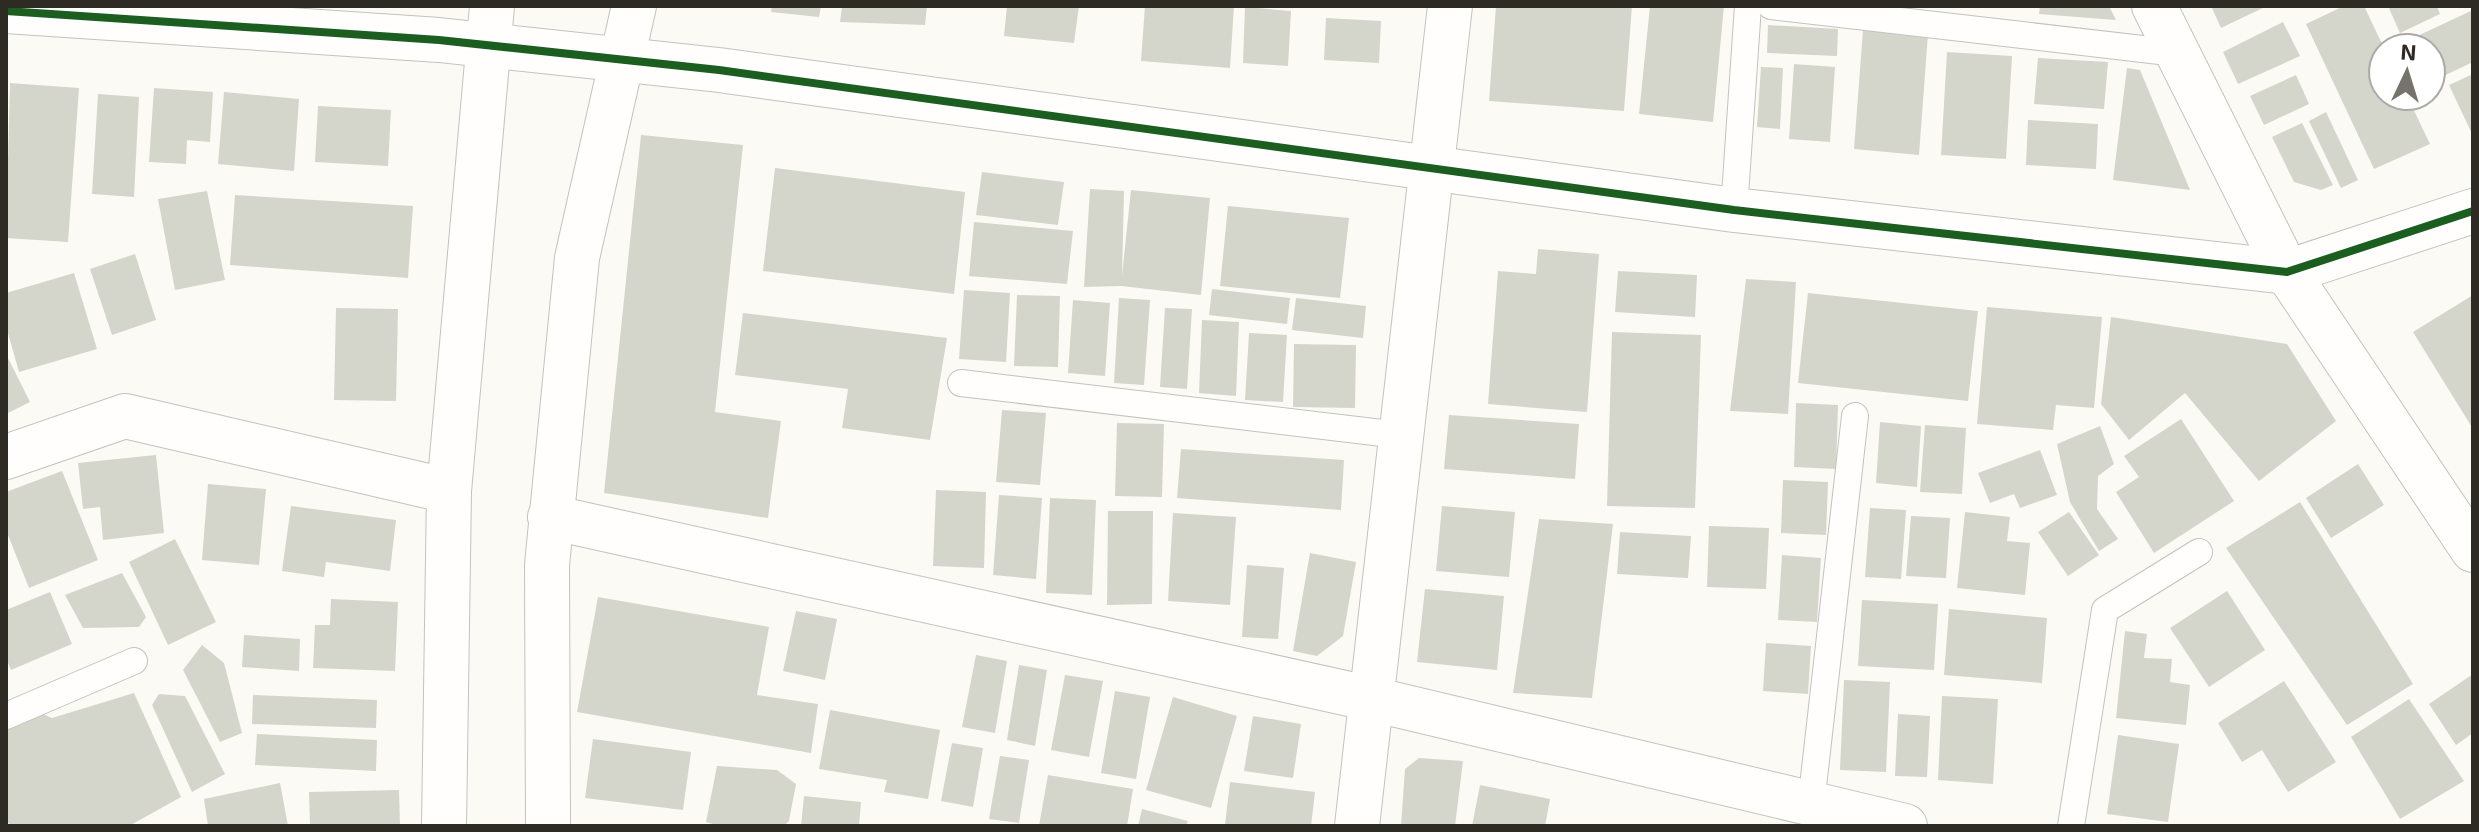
<svg xmlns="http://www.w3.org/2000/svg" width="2479" height="832" viewBox="0 0 2479 832" font-family="'Exo 2',sans-serif">
  <style>
    .building { fill: #d4d6cb }
    .lines { fill: none; stroke-linecap: round; stroke-linejoin: round }
    .service-casing { stroke: #c4c2bc; stroke-width: 28 }
    .minor-casing { stroke: #c4c2bc; stroke-width: 46 }
    .tertiary-casing { stroke: #c4c2bc; stroke-width: 46 }
    .service { stroke: #fffefd; stroke-width: 26 }
    .minor { stroke: #fffefd; stroke-width: 44 }
    .tertiary { stroke: #fffefd; stroke-width: 44 }
    .cycleway-casing { stroke: #fff; stroke-width: 13 }
    .cycleway { stroke: #1b5e20; stroke-width: 8 }
  </style>
  <rect width="100%" height="100%" fill="#fcfaf4"/>
  <g class="building">
    <polygon points="772,6 821,6 819,17 771,12"/>
    <polygon points="842,6 927,6 925,25 840,22"/>
    <polygon points="1007,6 1079,6 1074,43 1004,36"/>
    <polygon points="1145,6 1234,6 1230,68 1141,61"/>
    <polygon points="1496,6 1632,6 1624,111 1489,101"/>
    <polygon points="1650,6 1724,6 1713,122 1639,114"/>
    <polygon points="2040,6 2109,6 2116,20 2039,14"/>
    <polygon points="2211,6 2267,6 2221,28"/>
    <polygon points="2344,6 2364,6 2384,48 2383,96 2407,96 2430,144 2374,169 2306,24"/>
    <polygon points="2388,6 2437,6 2440,14 2400,33"/>
    <polygon points="1245,7 1291,11 1288,66 1243,63"/>
    <polygon points="2473,10 2473,62 2433,81 2431,48 2418,48 2413,38"/>
    <polygon points="1326,18 1381,21 1379,63 1324,60"/>
    <polygon points="2283,22 2300,56 2238,84 2223,52"/>
    <polygon points="1768,25 1838,29 1837,56 1767,53"/>
    <polygon points="1863,30 1928,34 1919,155 1854,149"/>
    <polygon points="1947,52 2012,56 2006,159 1941,155"/>
    <polygon points="2038,58 2108,62 2104,109 2034,104"/>
    <polygon points="1794,64 1835,67 1830,142 1789,139"/>
    <polygon points="1761,67 1783,68 1780,129 1757,127"/>
    <polygon points="2127,68 2140,70 2190,190 2113,180"/>
    <polygon points="2473,74 2473,136 2449,85"/>
    <polygon points="2296,75 2309,104 2264,125 2250,96"/>
    <polygon points="10,83 79,88 68,242 6,238"/>
    <polygon points="154,88 213,92 210,142 187,140 186,164 149,162"/>
    <polygon points="224,92 299,99 294,171 218,164"/>
    <polygon points="98,94 139,97 134,197 92,194"/>
    <polygon points="318,106 391,110 388,166 315,162"/>
    <polygon points="2326,112 2358,180 2341,188 2309,121"/>
    <polygon points="2028,120 2098,124 2096,169 2026,165"/>
    <polygon points="2302,123 2333,185 2321,190 2294,182 2272,137"/>
    <polygon points="641,135 743,145 715,412 781,421 768,518 604,493"/>
    <polygon points="775,168 965,192 954,294 763,271"/>
    <polygon points="982,172 1064,182 1058,225 976,215"/>
    <polygon points="1090,189 1124,191 1122,276 1131,190 1210,198 1201,295 1121,286 1084,287"/>
    <polygon points="207,191 225,280 175,290 158,199"/>
    <polygon points="235,195 413,206 408,278 230,265"/>
    <polygon points="1228,206 1349,218 1340,298 1220,286"/>
    <polygon points="974,222 1073,231 1067,284 969,276"/>
    <polygon points="1538,249 1599,254 1587,412 1488,404 1498,271 1536,274"/>
    <polygon points="135,254 156,320 112,335 90,269"/>
    <polygon points="1618,271 1697,275 1695,317 1615,312"/>
    <polygon points="74,273 97,349 19,372 6,326 6,293"/>
    <polygon points="1746,279 1796,282 1788,414 1730,411"/>
    <polygon points="1212,289 1290,298 1287,324 1209,315"/>
    <polygon points="964,290 1010,293 1006,362 959,359"/>
    <polygon points="1808,293 1978,311 1968,401 1798,383"/>
    <polygon points="1017,295 1060,296 1058,367 1014,366"/>
    <polygon points="2473,295 2473,429 2413,332"/>
    <polygon points="1119,298 1150,300 1144,385 1114,383"/>
    <polygon points="1296,298 1366,306 1363,338 1292,330"/>
    <polygon points="1073,300 1110,303 1105,376 1068,373"/>
    <polygon points="1987,307 2102,317 2094,408 2056,405 2053,430 1977,424"/>
    <polygon points="336,308 398,309 396,401 334,400"/>
    <polygon points="1165,308 1192,309 1187,389 1160,387"/>
    <polygon points="743,313 947,338 930,440 842,428 848,389 735,375"/>
    <polygon points="2111,317 2287,344 2336,421 2259,481 2185,393 2129,440 2101,404"/>
    <polygon points="1202,320 1239,322 1236,396 1199,393"/>
    <polygon points="1612,332 1701,335 1695,508 1607,506"/>
    <polygon points="1249,333 1287,335 1283,402 1245,400"/>
    <polygon points="1294,344 1356,345 1355,408 1293,407"/>
    <polygon points="6,354 30,402 6,414"/>
    <polygon points="1796,403 1838,405 1836,469 1794,467"/>
    <polygon points="1002,410 1046,413 1040,485 996,482"/>
    <polygon points="1449,415 1579,424 1575,479 1444,469"/>
    <polygon points="2181,419 2234,501 2154,553 2116,492 2139,477 2124,456"/>
    <polygon points="1880,422 1921,426 1917,487 1876,483"/>
    <polygon points="1117,423 1164,424 1162,497 1115,496"/>
    <polygon points="1925,425 1966,428 1962,494 1920,492"/>
    <polygon points="2100,426 2114,464 2098,476 2097,509 2118,539 2099,551 2070,502 2057,444"/>
    <polygon points="1181,449 1344,460 1341,510 1177,498"/>
    <polygon points="2040,450 2057,495 2020,508 2014,494 1990,503 1978,473"/>
    <polygon points="156,455 164,533 103,540 100,507 83,509 78,463"/>
    <polygon points="2358,464 2384,505 2331,538 2306,498"/>
    <polygon points="62,471 98,560 29,588 6,530 6,492"/>
    <polygon points="1783,480 1828,482 1826,535 1781,533"/>
    <polygon points="208,484 266,489 259,565 202,560"/>
    <polygon points="936,490 986,492 984,568 933,566"/>
    <polygon points="999,495 1042,498 1036,579 993,575"/>
    <polygon points="1050,498 1096,500 1092,595 1046,593"/>
    <polygon points="2300,502 2413,684 2347,725 2226,548"/>
    <polygon points="291,506 396,520 390,571 326,562 324,577 282,571"/>
    <polygon points="1442,506 1515,512 1509,577 1436,571"/>
    <polygon points="1870,508 1906,510 1901,579 1865,577"/>
    <polygon points="1108,511 1153,511 1152,604 1107,605"/>
    <polygon points="1965,512 2010,517 2007,541 2030,543 2025,595 1957,588"/>
    <polygon points="2069,512 2099,555 2068,576 2038,532"/>
    <polygon points="1173,513 1236,517 1230,605 1168,601"/>
    <polygon points="1911,516 1950,518 1946,578 1906,576"/>
    <polygon points="1539,519 1613,524 1592,698 1513,693"/>
    <polygon points="1709,526 1769,528 1766,589 1707,587"/>
    <polygon points="1620,532 1691,536 1688,578 1617,574"/>
    <polygon points="175,539 216,622 168,645 129,562"/>
    <polygon points="1310,553 1356,562 1343,636 1317,656 1293,651"/>
    <polygon points="1782,555 1821,558 1817,622 1778,620"/>
    <polygon points="1247,565 1284,568 1278,639 1242,637"/>
    <polygon points="122,573 146,617 139,627 83,628 65,595"/>
    <polygon points="1425,589 1504,596 1497,670 1417,662"/>
    <polygon points="2227,591 2265,650 2209,687 2170,628"/>
    <polygon points="50,592 72,644 11,670 6,658 6,610"/>
    <polygon points="598,597 769,627 757,695 818,704 811,753 577,712"/>
    <polygon points="331,599 398,602 395,671 313,668 315,625 330,625"/>
    <polygon points="1862,600 1938,604 1934,670 1858,666"/>
    <polygon points="1949,609 2047,618 2042,683 1944,675"/>
    <polygon points="796,611 837,619 825,680 783,671"/>
    <polygon points="2125,631 2147,634 2144,658 2172,659 2170,682 2190,685 2186,725 2116,718"/>
    <polygon points="244,635 300,639 299,671 242,667"/>
    <polygon points="1766,643 1811,646 1808,694 1763,691"/>
    <polygon points="202,645 224,663 242,733 220,742 183,670"/>
    <polygon points="976,655 1007,661 995,733 962,727"/>
    <polygon points="1019,665 1047,670 1035,746 1007,740"/>
    <polygon points="2473,674 2473,733 2456,745 2429,704"/>
    <polygon points="1065,675 1103,681 1089,757 1051,750"/>
    <polygon points="1844,680 1890,682 1886,772 1840,770"/>
    <polygon points="2284,681 2336,762 2288,792 2262,750 2242,762 2218,723"/>
    <polygon points="1115,691 1150,697 1136,779 1101,773"/>
    <polygon points="134,693 181,797 129,826 13,826 6,822 6,731 41,713 52,718"/>
    <polygon points="159,694 185,696 225,774 192,792 152,705"/>
    <polygon points="253,695 377,700 376,728 252,724"/>
    <polygon points="1942,696 1998,699 1993,784 1938,780"/>
    <polygon points="1173,697 1237,716 1211,808 1146,790"/>
    <polygon points="2409,699 2464,781 2400,819 2351,737"/>
    <polygon points="830,710 940,730 928,799 884,792 887,780 819,769"/>
    <polygon points="1898,714 1930,716 1927,777 1895,776"/>
    <polygon points="1253,716 1301,724 1293,778 1244,771"/>
    <polygon points="257,734 377,740 376,771 255,765"/>
    <polygon points="2118,735 2179,744 2168,822 2107,814"/>
    <polygon points="593,739 691,752 683,810 585,798"/>
    <polygon points="952,743 983,748 973,807 941,801"/>
    <polygon points="1000,756 1029,760 1019,823 989,819"/>
    <polygon points="1419,758 1463,761 1455,826 1401,826 1405,769"/>
    <polygon points="717,766 777,770 796,784 789,821 784,826 719,826 706,822"/>
    <polygon points="1048,775 1133,789 1127,826 1039,826"/>
    <polygon points="1230,782 1315,792 1311,826 1225,825"/>
    <polygon points="280,783 288,826 208,826 204,799"/>
    <polygon points="1480,785 1550,799 1545,826 1472,826"/>
    <polygon points="399,790 400,826 310,826 309,792"/>
    <polygon points="804,796 861,802 859,826 801,826"/>
    <polygon points="1142,809 1188,821 1186,826 1138,826"/>
  </g>
  <g class="lines">
    <g class="service-casing">
      <g id="service">
        <polyline points="1771,6 2177,53"/>
        <polyline points="1734,210 1748,6"/>
        <polyline points="961,383 1399,435"/>
        <polyline points="6,716 134,661"/>
        <polyline points="1811,804 1855,416"/>
        <polyline points="2071,826 2105,610 2199,552"/>
      </g>
    </g>
    <g class="minor-casing">
      <g id="minor">
        <polyline points="2154,6 2287,272 2473,550"/>
        <polyline points="6,457 125,416 449,491"/>
        <polyline points="550,517 1372,699 1905,826"/>
        <polyline points="444,826 449,491 492,6"/>
        <polyline points="548,826 547,565 577,258 634,6"/>
        <polyline points="1357,826 1450,6"/>
      </g>
    </g>
    <g class="tertiary-casing">
      <polyline id="tertiary" points="6,11 439,40 719,70 1734,210 2287,272 2473,211"/>
    </g>
    <use href="#service" class="service"/>
    <use href="#minor" class="minor"/>
    <use href="#tertiary" class="tertiary"/>
    <g class="cycleway-casing">
      <polyline id="cycleway" points="6,11 439,40 719,70 1734,210 2287,272 2473,211"/>
    </g>
    <use href="#cycleway" class="cycleway"/>
  </g>
  <rect width="2479" height="832" fill="none" stroke="#2e2b25" stroke-width="16"/>
  <g transform="translate(2407 72) rotate(4)"><circle r="38" fill="#ffffff" stroke="#abaaa8" stroke-width="2"/>
  <path d="M0-6L14 30L0 20L-14 30Z" fill="#76736d"/>
  <text y="-12" font-size="22" font-weight="bold" text-anchor="middle" fill="#2e2b25">N</text>
  </g>
</svg>
